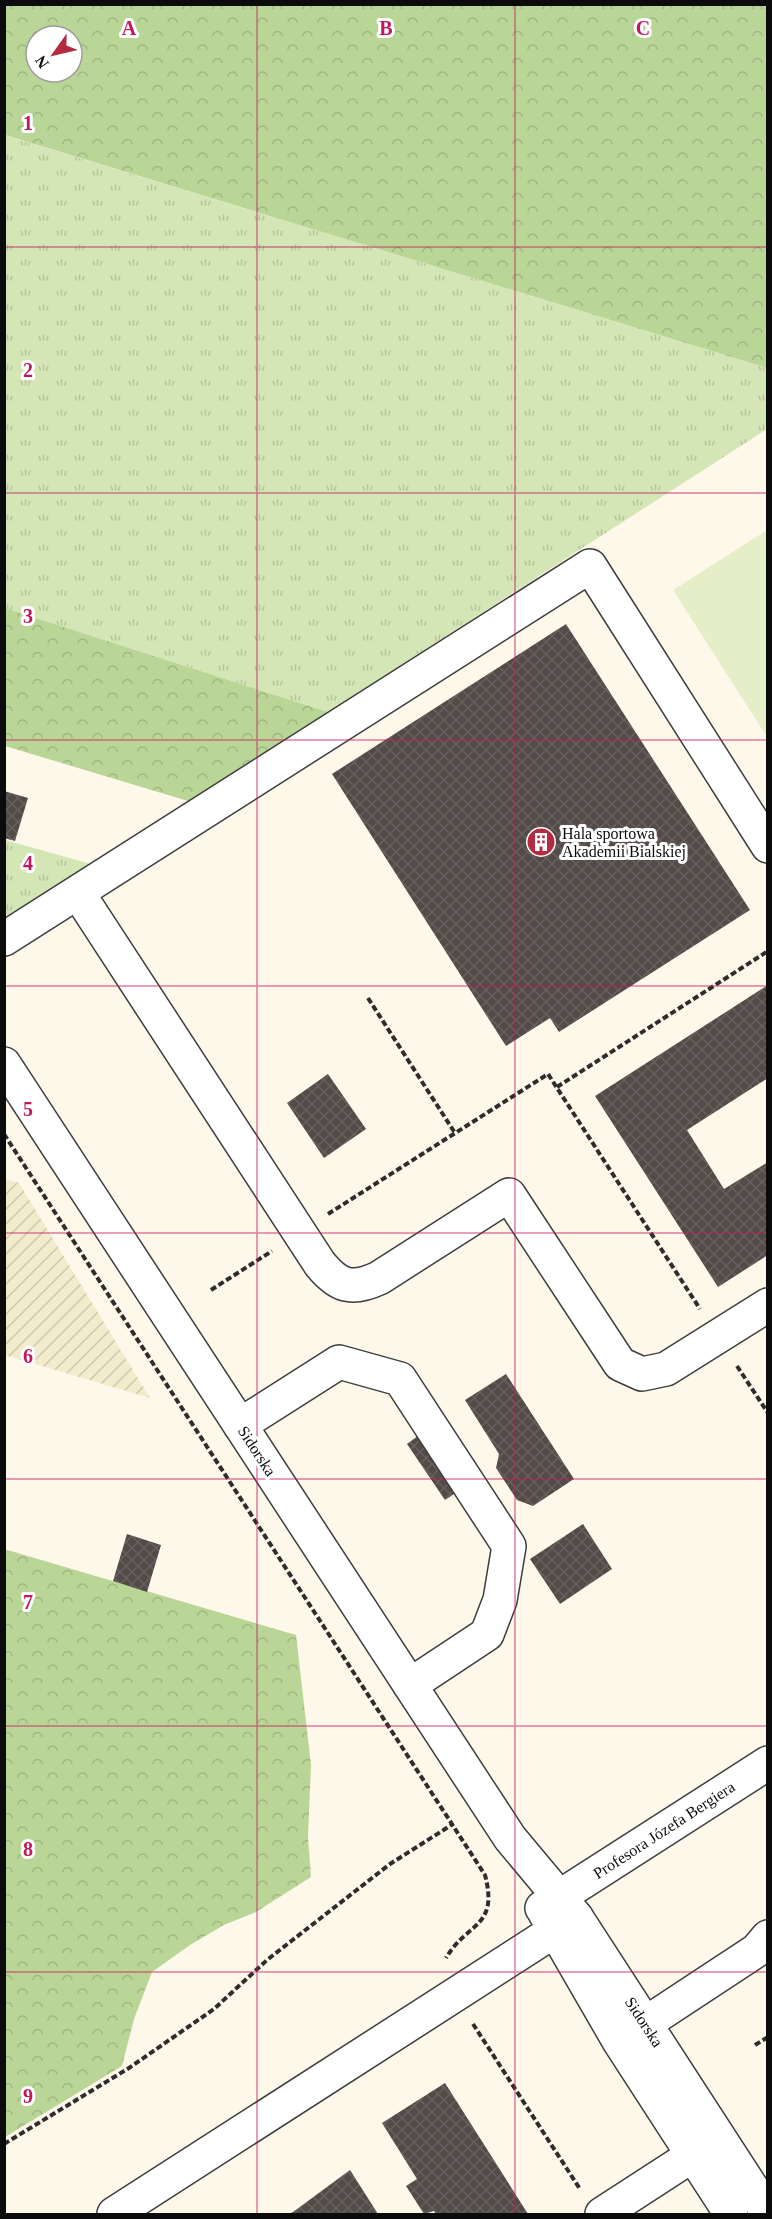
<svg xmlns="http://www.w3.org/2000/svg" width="772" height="2219" viewBox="0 0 772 2219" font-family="'Times New Roman',serif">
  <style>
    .farmland { fill: url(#farmland-furrows) }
    .grass { fill: url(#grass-tufts) }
    .forest { fill: url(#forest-crowns); fill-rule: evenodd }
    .pitch { fill: #e5eec7 }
    .building { fill: url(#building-cross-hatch) }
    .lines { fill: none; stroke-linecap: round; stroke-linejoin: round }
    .minor-casing { stroke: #3e3e3e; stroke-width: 36 }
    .path { stroke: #2d2d2d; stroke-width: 4; stroke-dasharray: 6 3; stroke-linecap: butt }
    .minor { stroke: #fff; stroke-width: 33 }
    .grid { fill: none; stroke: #c2185b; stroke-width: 1.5; stroke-opacity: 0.55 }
    .labels { text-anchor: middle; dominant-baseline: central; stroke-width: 6; stroke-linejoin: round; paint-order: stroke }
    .poi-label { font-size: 16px; fill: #0b0b0b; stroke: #fff; text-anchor: start }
    .street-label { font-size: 16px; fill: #0b0b0b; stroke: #fff }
    .grid-label { font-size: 20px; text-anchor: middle; font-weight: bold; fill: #c2185b; stroke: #fff; stroke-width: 6; stroke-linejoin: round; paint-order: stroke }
  </style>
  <defs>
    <pattern id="farmland-furrows" width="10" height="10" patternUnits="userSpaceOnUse" patternTransform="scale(1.5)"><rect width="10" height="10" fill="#f2ebcc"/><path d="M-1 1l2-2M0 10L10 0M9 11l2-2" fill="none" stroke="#cec8ae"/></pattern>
    <pattern id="grass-tufts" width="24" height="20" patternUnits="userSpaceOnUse" patternTransform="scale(1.5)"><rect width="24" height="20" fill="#d5e6b6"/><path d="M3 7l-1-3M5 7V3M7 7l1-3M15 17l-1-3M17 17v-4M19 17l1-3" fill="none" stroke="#b6c49b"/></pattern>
    <pattern id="forest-crowns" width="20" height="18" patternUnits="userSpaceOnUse" patternTransform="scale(1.5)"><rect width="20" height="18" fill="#bad696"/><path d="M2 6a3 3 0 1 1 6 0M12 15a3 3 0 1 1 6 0" fill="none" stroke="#9fb680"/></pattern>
    <pattern id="building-cross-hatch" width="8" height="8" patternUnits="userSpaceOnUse" patternTransform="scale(1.5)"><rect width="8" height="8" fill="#534b48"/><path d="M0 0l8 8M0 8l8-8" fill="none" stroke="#67605e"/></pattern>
  </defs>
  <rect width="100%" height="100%" fill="#fef8ea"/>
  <polygon class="farmland" points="5,1179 19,1183 150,1398 5,1355"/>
  <g class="grass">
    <polygon points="4,135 767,368 767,429 328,712 5,608"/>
    <polygon points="5,840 91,864 5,921"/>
  </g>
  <g class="forest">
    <path d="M 4,5 L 767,5 L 767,368 L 5,135 ZM 36,36 L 72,36 L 72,72 L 36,72 Z"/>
    <polygon points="4,608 5,608 328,712 188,801 5,746"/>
    <polygon points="4,1549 296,1635 311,1765 308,1837 311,1877 256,1912 224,1925 190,1945 152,1972 134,2019 122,2066 5,2137"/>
  </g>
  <polygon class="pitch" points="767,530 767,737 673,590"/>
  <g class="building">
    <polygon points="566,624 750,910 559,1032 550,1018 506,1046 332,774"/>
    <polygon points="4,791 28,798 15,841 4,838"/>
    <polygon points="768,985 768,1078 687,1130 724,1189 768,1162 768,1255 718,1287 595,1096"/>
    <polygon points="328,1074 366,1129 324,1158 287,1103"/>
    <polygon points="506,1374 574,1479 533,1506 517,1500 496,1468 499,1454 465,1400"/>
    <polygon points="430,1427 469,1484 445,1500 407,1444"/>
    <polygon points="583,1524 612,1569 560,1604 530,1559"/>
    <polygon points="127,1534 161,1545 147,1592 113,1581"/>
    <polygon points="445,2083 528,2214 436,2214 434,2211 424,2214 406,2186 417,2179 382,2123"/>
    <polygon points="350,2170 378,2214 288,2214 293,2212"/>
  </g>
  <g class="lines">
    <g class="minor-casing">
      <g id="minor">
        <path d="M 78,893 L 320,1264 C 338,1286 351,1291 379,1278 L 509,1195 L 620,1364 L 642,1374 L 666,1369 L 768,1305"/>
        <polyline points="4,939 590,566 768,846"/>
        <polyline points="4,1064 510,1838 576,1917 768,2213"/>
        <polyline points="240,1425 339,1362 400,1379 509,1546 500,1600 487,1634 410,1685"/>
        <polyline points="542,1908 768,1763"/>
        <polyline points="545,1913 619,2041 731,2214"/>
        <polyline points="628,2035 757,1950 768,1937"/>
        <polyline points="114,2214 576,1917"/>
        <polyline points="602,2214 710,2144"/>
      </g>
    </g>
    <g class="path">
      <polyline points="368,998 455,1133"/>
      <polyline points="557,1087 768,951"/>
      <path d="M 4,1134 L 485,1875 C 499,1928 467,1922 446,1958"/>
      <polyline points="328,1214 548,1074 700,1309"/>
      <polyline points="211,1290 272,1251"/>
      <polyline points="737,1366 768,1413"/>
      <polyline points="473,2024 580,2189"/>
      <polyline points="755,2045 768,2037"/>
      <polyline points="4,2144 129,2068 214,2009 267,1960 390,1864 453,1824"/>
    </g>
    <use href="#minor" class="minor"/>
  </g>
  <path class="grid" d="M 257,4 L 257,2214M 515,4 L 515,2214M 4,247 L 768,247M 4,493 L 768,493M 4,740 L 768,740M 4,986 L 768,986M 4,1233 L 768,1233M 4,1479 L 768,1479M 4,1726 L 768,1726M 4,1972 L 768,1972"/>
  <defs>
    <g id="building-disc" transform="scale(1.5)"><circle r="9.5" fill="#b42a41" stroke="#fff"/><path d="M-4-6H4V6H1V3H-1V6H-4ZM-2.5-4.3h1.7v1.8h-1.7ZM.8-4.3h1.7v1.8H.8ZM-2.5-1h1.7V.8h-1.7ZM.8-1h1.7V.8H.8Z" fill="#fff"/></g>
  </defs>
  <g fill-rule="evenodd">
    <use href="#building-disc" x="541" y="842"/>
  </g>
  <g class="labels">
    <g class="poi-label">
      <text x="562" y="833">Hala sportowa<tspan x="562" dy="18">Akademii Bialskiej</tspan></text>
    </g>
    <g class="street-label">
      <text transform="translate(257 1451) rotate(57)">Sidorska</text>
      <text transform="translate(664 1830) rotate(-33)">Profesora Józefa Bergiera</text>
      <text transform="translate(644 2022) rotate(57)">Sidorska</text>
    </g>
  </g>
  <g class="grid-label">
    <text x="129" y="35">A</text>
    <text x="386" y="35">B</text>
    <text x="643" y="35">C</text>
    <text x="28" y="130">1</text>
    <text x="28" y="377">2</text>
    <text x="28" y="623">3</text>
    <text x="28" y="870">4</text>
    <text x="28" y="1116">5</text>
    <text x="28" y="1363">6</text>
    <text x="28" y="1609">7</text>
    <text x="28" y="1856">8</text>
    <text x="28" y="2103">9</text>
  </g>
  <rect width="772" height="2219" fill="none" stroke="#0b0b0b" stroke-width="12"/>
  <g transform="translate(54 54) rotate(236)"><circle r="28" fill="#ffffff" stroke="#9d9d9d" stroke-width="1.5"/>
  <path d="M0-4.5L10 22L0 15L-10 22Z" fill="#b42a41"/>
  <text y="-9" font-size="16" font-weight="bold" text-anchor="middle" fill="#0b0b0b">N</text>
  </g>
</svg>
